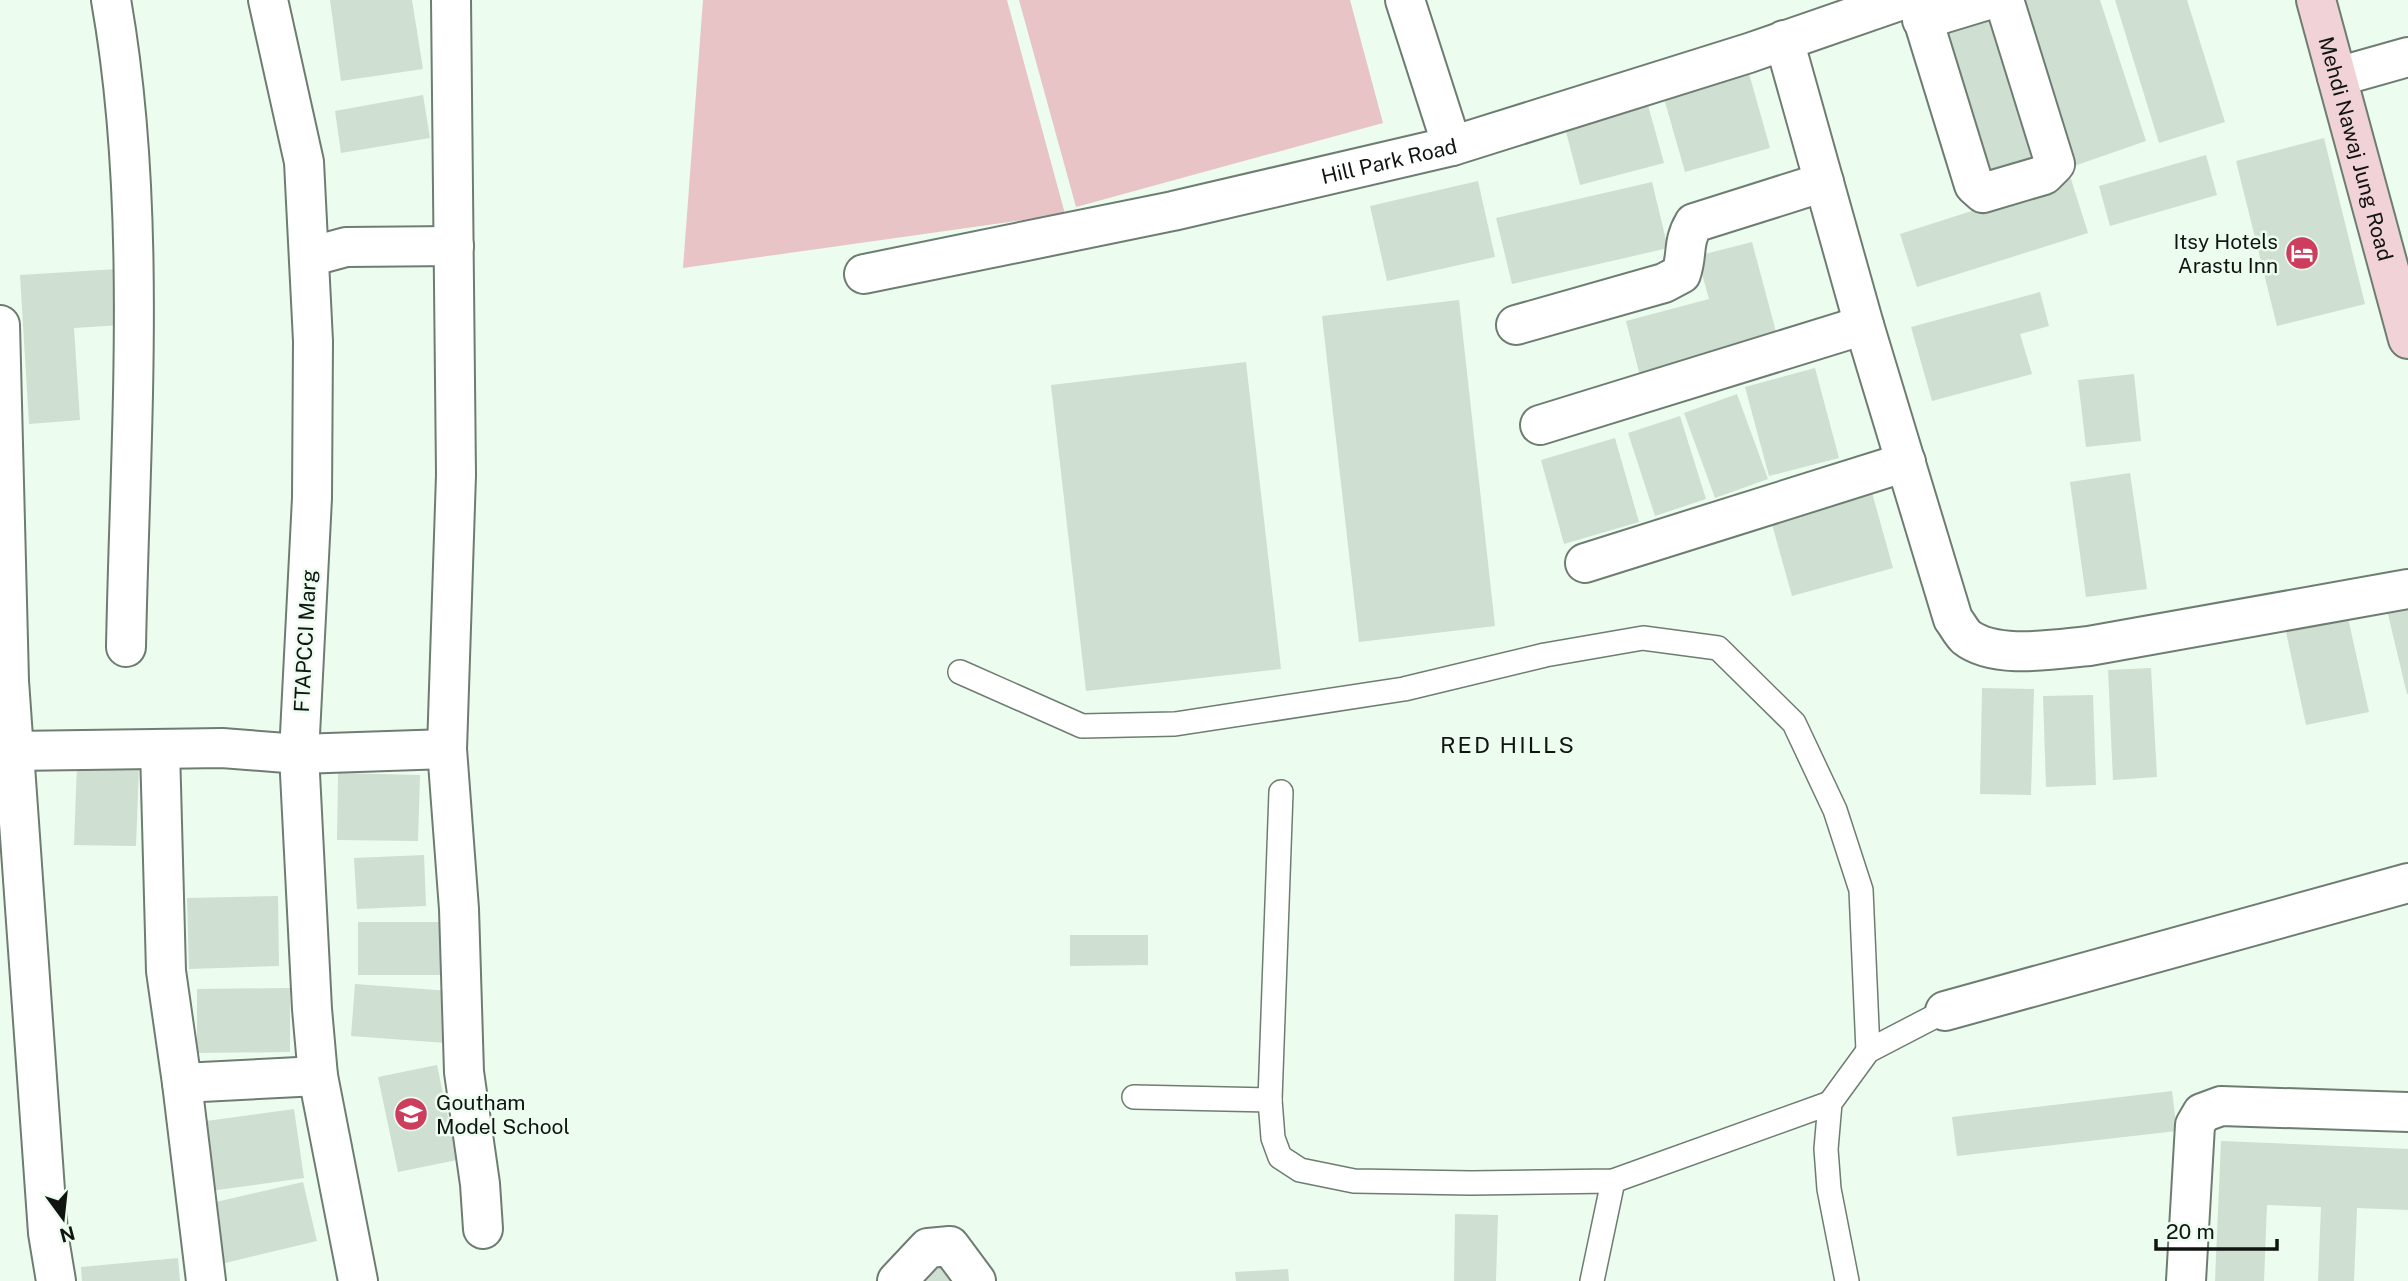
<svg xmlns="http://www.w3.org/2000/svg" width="2408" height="1281" viewBox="0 0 2408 1281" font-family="'Public Sans',sans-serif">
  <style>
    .green { fill: #e8c4c7 }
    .building { fill: #cfdfd2 }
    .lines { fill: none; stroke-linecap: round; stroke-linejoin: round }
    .service-casing { stroke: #6e7d71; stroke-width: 26 }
    .minor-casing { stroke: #6e7d71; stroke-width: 42 }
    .tertiary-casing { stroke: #6e7d71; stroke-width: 42 }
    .secondary-casing { stroke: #6e7d71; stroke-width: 42 }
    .service { stroke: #fff; stroke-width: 23 }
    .minor { stroke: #fff; stroke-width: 38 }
    .tertiary { stroke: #fff; stroke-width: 38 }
    .secondary { stroke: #f1d2d7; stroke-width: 38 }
    .labels { text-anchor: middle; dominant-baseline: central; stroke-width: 5; stroke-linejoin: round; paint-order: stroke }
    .street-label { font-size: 21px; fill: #101511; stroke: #ecfcef }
    .poi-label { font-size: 21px; fill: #101511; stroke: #ecfcef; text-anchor: end }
    .neighbourhood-label { font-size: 23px; letter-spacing: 2px; fill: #101511; stroke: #ecfcef }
  </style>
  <rect width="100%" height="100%" fill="#ecfcef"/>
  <g class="green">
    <polygon points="703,0 1007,0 1065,214 683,268"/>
    <polygon points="1019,0 1350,0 1383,123 1076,207"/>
  </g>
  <g class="building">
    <polygon points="330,0 412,0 423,69 341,81"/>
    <polygon points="2021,0 2100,0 2146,141 2074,166"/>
    <polygon points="2115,0 2187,0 2225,122 2159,143"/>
    <polygon points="1998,16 2044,164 1986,182 1940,33"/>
    <polygon points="1748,70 1770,148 1685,172 1663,95"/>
    <polygon points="423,95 430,138 341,153 335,111"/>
    <polygon points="1648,105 1664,163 1580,185 1565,128"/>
    <polygon points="2324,138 2365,304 2277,326 2236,161"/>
    <polygon points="2206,155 2217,195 2110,226 2099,186"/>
    <polygon points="2071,179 2088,233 1917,287 1900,234"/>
    <polygon points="1478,181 1495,257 1387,281 1370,206"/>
    <polygon points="1652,182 1668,248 1512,284 1496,218"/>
    <polygon points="1752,242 1779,343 1641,380 1626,321 1709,299 1697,256"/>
    <polygon points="117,269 121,325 74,328 80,420 29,424 20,275"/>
    <polygon points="2040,292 2049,326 2020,334 2032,374 1932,401 1911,327"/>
    <polygon points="1459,300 1495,626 1359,642 1322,316"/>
    <polygon points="1246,362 1281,669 1086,691 1051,385"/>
    <polygon points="1815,368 1839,458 1769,476 1745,387"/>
    <polygon points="2134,374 2141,441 2086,447 2078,380"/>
    <polygon points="1737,394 1768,479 1715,498 1684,413"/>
    <polygon points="1680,416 1706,499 1655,516 1628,433"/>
    <polygon points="1615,438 1639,522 1564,544 1541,460"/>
    <polygon points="2130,473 2147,589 2086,597 2070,482"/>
    <polygon points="1871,489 1893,568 1792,596 1770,517"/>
    <polygon points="2408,600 2408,694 2407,694 2386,606"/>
    <polygon points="2346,609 2369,712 2306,725 2284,623"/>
    <polygon points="2151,668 2157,777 2113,780 2108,670"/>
    <polygon points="1982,688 2034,689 2031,795 1980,794"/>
    <polygon points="2093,695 2096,785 2046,787 2043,696"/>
    <polygon points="77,765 139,767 136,846 74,845"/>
    <polygon points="338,773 420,775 418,841 337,840"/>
    <polygon points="424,855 426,906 357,909 354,858"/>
    <polygon points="278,896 279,966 189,969 187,898"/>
    <rect x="358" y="922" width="83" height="53"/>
    <polygon points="1070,935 1148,935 1148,965 1070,966"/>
    <polygon points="355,984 450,991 446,1043 351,1036"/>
    <polygon points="290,988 290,1052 197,1053 197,989"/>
    <polygon points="437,1065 457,1160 398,1172 378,1077"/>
    <polygon points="2172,1091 2177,1131 1957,1156 1952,1117"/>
    <polygon points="294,1109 304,1178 210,1191 199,1122"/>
    <polygon points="2221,1141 2408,1149 2408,1210 2357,1208 2354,1281 2318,1281 2321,1207 2267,1205 2264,1281 2215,1281"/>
    <polygon points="303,1182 317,1241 221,1264 207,1204"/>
    <polygon points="1455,1214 1498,1215 1496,1281 1454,1281"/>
    <polygon points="946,1257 965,1281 922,1281"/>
    <polygon points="178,1258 180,1281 82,1281 81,1267"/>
    <polygon points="1288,1269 1289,1281 1236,1281 1235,1272"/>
  </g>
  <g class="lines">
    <g class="service-casing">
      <g id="service">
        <polyline points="960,672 1082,726 1175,724 1404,689 1545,655 1643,638 1718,648 1794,723 1835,810 1861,890 1868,1051"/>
        <polyline points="1281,792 1270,1100 1273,1138 1280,1157 1300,1170 1354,1181 1471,1183 1613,1181 1830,1103"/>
        <polyline points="1134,1097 1270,1100"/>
        <polyline points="1592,1281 1613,1181"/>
        <polyline points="1847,1281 1829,1189 1826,1149 1830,1103 1868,1051 1945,1011"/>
      </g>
    </g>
    <g class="minor-casing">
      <g id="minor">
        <path d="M 111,0 C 148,207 130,437 126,647"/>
        <polyline points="451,0 456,475 447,749 459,909 464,1072 480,1184 483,1229"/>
        <polyline points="1405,0 1452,146"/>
        <polyline points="1917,0 1974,185 1983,193 2044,175 2055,164 2004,0"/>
        <polyline points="1922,20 1988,0"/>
        <path d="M 1784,40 L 1864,325 L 1953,619 C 1957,624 1961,632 1966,637 C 1995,660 2055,649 2089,646 L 2408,589"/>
        <polyline points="2337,77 2408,57"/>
        <polyline points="309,257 346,247 454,246"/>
        <path id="s1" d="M 864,274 L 1173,211 L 1452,146 L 1749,53 L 1902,0"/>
        <polyline points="0,325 9,681 48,1233 56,1281"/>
        <path d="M 1516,325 L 1664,283 L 1681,274 C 1688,254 1682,243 1694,223 L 1824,182"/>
        <polyline points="1540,425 1864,325"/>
        <polyline points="1585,563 1906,462"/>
        <polyline points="160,749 166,971 182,1083 318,1076"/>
        <polyline points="14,751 222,748 299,754 447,749"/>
        <polyline points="1945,1011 2408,883"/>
        <polyline points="182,1083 206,1281"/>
        <polyline points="897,1281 928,1248 950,1246 976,1281"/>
        <polyline points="2186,1281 2195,1125 2202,1113 2221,1106 2408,1112"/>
      </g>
    </g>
    <g class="tertiary-casing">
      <polyline id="tertiary" points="268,0 304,162 313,341 312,498 299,754 312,1009 318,1076 358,1281"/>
    </g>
    <g class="secondary-casing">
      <g id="secondary">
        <path id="s2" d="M 2316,0 L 2408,339"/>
      </g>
    </g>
    <use href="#service" class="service"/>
    <use href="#minor" class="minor"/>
    <use href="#tertiary" class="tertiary"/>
    <use href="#secondary" class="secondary"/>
  </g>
  <defs>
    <g id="hotel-disc" transform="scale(1.75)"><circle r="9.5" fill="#cc3d5e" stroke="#ecfcef"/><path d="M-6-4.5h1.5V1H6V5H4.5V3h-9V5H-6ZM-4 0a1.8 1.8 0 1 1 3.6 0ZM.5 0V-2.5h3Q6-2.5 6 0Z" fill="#fff"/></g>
    <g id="school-disc" transform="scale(1.75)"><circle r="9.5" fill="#cc3d5e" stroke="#ecfcef"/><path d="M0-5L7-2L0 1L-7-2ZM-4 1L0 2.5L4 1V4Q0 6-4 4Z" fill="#fff"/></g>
  </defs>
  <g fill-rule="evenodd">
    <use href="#hotel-disc" x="2302" y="253"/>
    <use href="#school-disc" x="411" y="1114"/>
  </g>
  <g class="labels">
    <g class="street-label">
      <text stroke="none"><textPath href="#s2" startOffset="154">Mehdi Nawaj Jung Road</textPath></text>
      <text stroke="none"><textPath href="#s1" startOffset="537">Hill Park Road</textPath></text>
      <text transform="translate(305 641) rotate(-87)">FTAPCCI Marg</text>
    </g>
    <g class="poi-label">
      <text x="2278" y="241">Itsy Hotels<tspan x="2278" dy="24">Arastu Inn</tspan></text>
      <text x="436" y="1102" text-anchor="start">Goutham<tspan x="436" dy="24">Model School</tspan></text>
    </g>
    <g class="neighbourhood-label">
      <text x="1508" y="744">RED HILLS</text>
    </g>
  </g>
  <g transform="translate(63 1218) rotate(165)" stroke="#ecfcef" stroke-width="5" paint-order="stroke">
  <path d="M0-5L12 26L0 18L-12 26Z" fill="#101511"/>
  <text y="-10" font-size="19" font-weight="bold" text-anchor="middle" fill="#101511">N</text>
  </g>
  <path d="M2156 1239v10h121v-10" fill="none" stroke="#101511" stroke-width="3.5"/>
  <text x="2166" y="1239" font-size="21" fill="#101511" stroke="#ecfcef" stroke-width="5" paint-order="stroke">20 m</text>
</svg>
